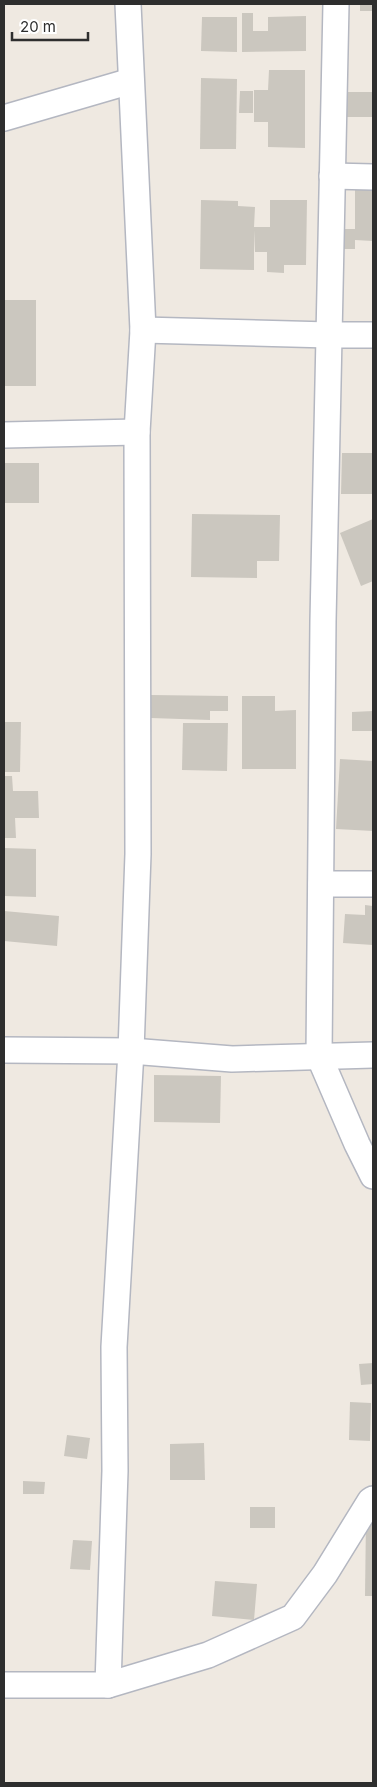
<svg xmlns="http://www.w3.org/2000/svg" width="377" height="1787" viewBox="0 0 377 1787" font-family="Inter,sans-serif">
  <style>
    .building { fill: #cbc7bf }
    .lines { fill: none; stroke-linecap: round; stroke-linejoin: round }
    .minor-casing { stroke: #b4b7c1; stroke-width: 28 }
    .minor { stroke: #fff; stroke-width: 25 }
  </style>
  <rect width="100%" height="100%" fill="#efe9e1"/>
  <g class="building">
    <rect x="360" y="4" width="13" height="7"/>
    <polygon points="242,13 253,13 253,31 268,31 268,17 306,16 306,51 242,52"/>
    <polygon points="202,17 237,17 237,52 201,51"/>
    <polygon points="269,70 305,70 305,148 268,147 268,122 254,122 254,90 268,90"/>
    <polygon points="201,78 237,79 236,149 200,149"/>
    <polygon points="240,91 253,91 253,113 239,113"/>
    <rect x="345" y="92" width="28" height="25"/>
    <polygon points="355,188 373,189 373,241 355,240 355,249 342,249 343,229 355,229"/>
    <polygon points="201,200 238,201 238,206 255,207 254,227 270,227 270,200 307,200 306,265 284,265 284,273 267,272 267,252 255,252 254,230 254,270 200,269"/>
    <rect x="4" y="300" width="32" height="86"/>
    <polygon points="342,453 373,453 373,494 341,494"/>
    <rect x="4" y="463" width="35" height="40"/>
    <polygon points="192,514 280,515 279,561 257,561 257,578 191,577"/>
    <polygon points="373,519 373,581 361,586 340,533"/>
    <polygon points="151,695 228,696 228,711 210,711 210,720 151,718"/>
    <polygon points="242,696 275,696 275,711 296,710 296,769 242,769"/>
    <polygon points="373,711 373,731 352,731 352,712"/>
    <polygon points="4,722 21,722 20,772 4,772"/>
    <polygon points="183,723 228,723 227,771 182,770"/>
    <polygon points="340,759 373,761 373,831 336,829"/>
    <polygon points="4,776 12,776 13,791 38,791 39,818 15,818 16,838 4,838"/>
    <polygon points="4,848 36,849 36,897 4,896"/>
    <polygon points="365,905 373,906 373,945 343,943 345,914 365,915"/>
    <polygon points="4,911 59,916 57,946 4,941"/>
    <polygon points="154,1075 221,1076 220,1123 154,1122"/>
    <polygon points="373,1363 373,1384 361,1385 359,1364"/>
    <polygon points="350,1402 371,1403 370,1441 349,1440"/>
    <polygon points="67,1435 90,1438 87,1459 64,1456"/>
    <polygon points="204,1443 205,1480 170,1480 170,1444"/>
    <polygon points="23,1481 45,1482 44,1494 23,1494"/>
    <rect x="250" y="1507" width="25" height="21"/>
    <polygon points="366,1519 373,1520 373,1596 365,1596"/>
    <polygon points="73,1540 92,1541 90,1570 70,1569"/>
    <polygon points="215,1581 257,1584 254,1620 212,1616"/>
  </g>
  <g class="lines">
    <g class="minor-casing">
      <g id="minor">
        <polyline points="336,4 323,621 319,1056 357,1144 373,1176"/>
        <polyline points="4,118 131,81"/>
        <polyline points="332,176 373,177"/>
        <polyline points="143,330 329,335 373,335"/>
        <polyline points="4,435 137,432"/>
        <polyline points="321,884 373,884"/>
        <polyline points="4,1050 131,1051 232,1059 373,1055"/>
        <polyline points="4,1685 108,1685 208,1655 293,1617 325,1574 370,1501 373,1499"/>
        <polyline points="108,1685 115,1471 114,1347 131,1051 138,854 137,432 143,330 128,4"/>
      </g>
    </g>
    <use href="#minor" class="minor"/>
  </g>
  <rect width="377" height="1787" fill="none" stroke="#2e2e2e" stroke-width="10"/>
  <path d="M12 32v8h76v-8" fill="none" stroke="#2e2e2e" stroke-width="2.5"/>
  <text x="20" y="32" font-size="15" fill="#2e2e2e" stroke="#ffffff" stroke-width="4" paint-order="stroke">20 m</text>
</svg>
